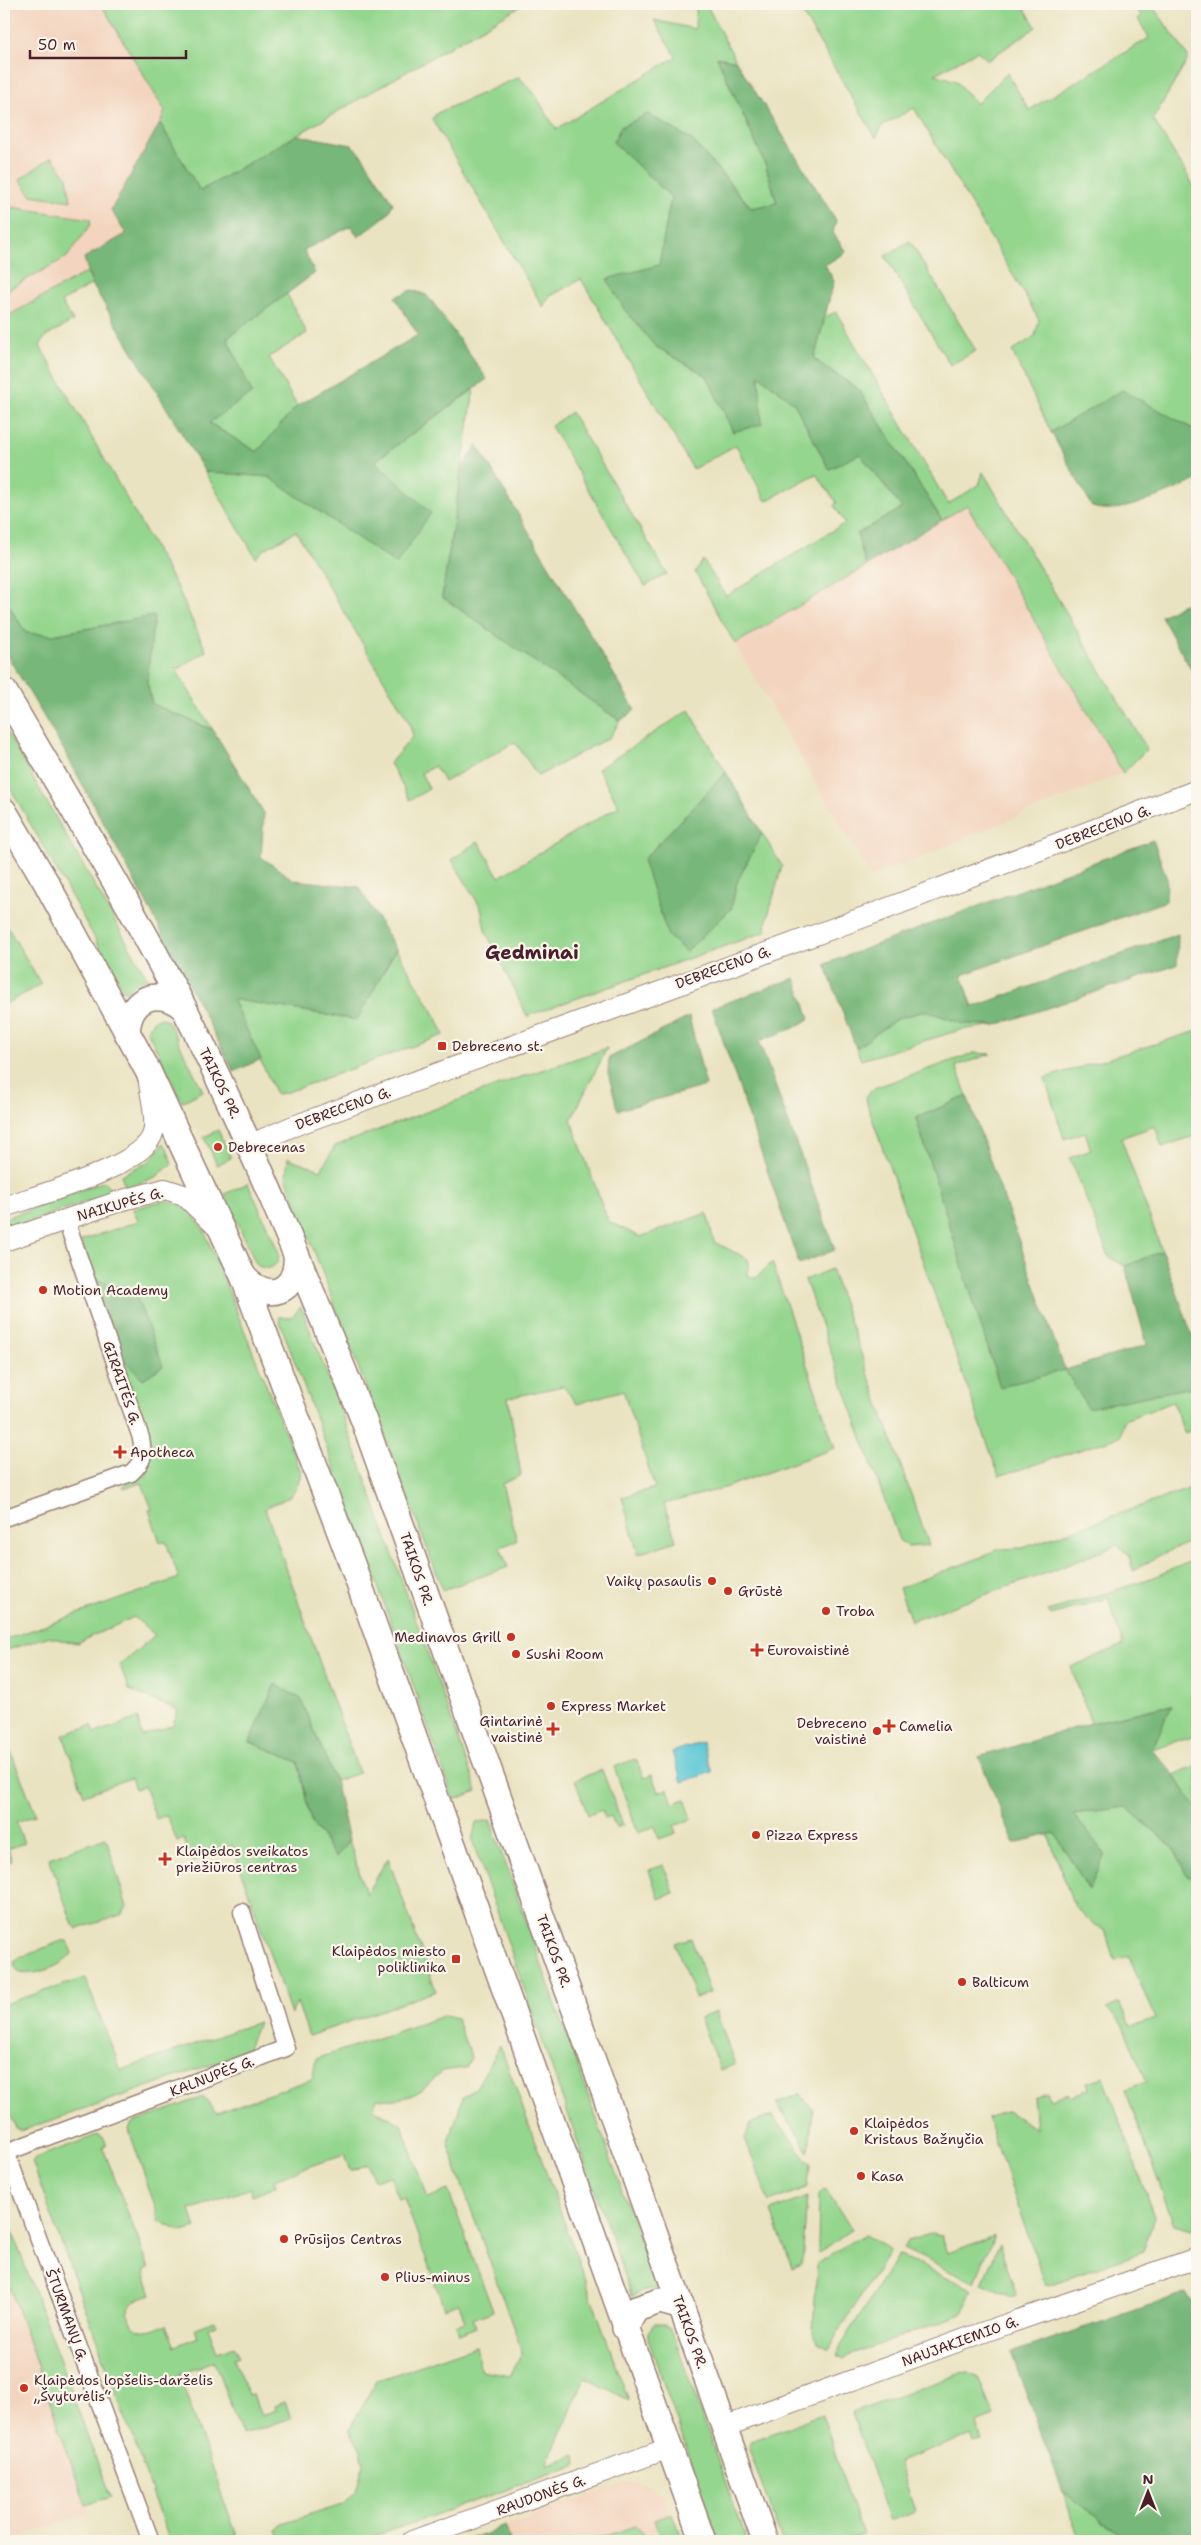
<svg xmlns="http://www.w3.org/2000/svg" width="1201" height="2545" viewBox="0 0 1201 2545" font-family="'Shantell Sans',sans-serif">
  <style>
    .built { fill: #f3d4be }
    .green { fill: #94d68e; stroke: #6f7a5c }
    .forest { fill: #77b779; stroke: #606b52 }
    .water { fill: #5dc8d6; stroke: #547480 }
    .lines { fill: none; stroke-linecap: round; stroke-linejoin: round }
    .minor-casing { stroke: #9a8176; stroke-width: 19 }
    .tertiary-casing { stroke: #9a8176; stroke-width: 22 }
    .primary-casing { stroke: #9a8176; stroke-width: 28 }
    .minor { stroke: #fff; stroke-width: 16 }
    .tertiary { stroke: #fff; stroke-width: 20 }
    .primary { stroke: #fff; stroke-width: 25 }
    .poi-dot { fill: #c8321e; stroke: #fbf7ec; stroke-width: 2 }
    .labels { text-anchor: middle; dominant-baseline: central; stroke-width: 4.5; stroke-linejoin: round; paint-order: stroke }
    .street-label { font-size: 14px; fill: #4a1f2b; stroke: #fbf7ec }
    .poi-label { font-size: 14px; fill: #4a1f2b; stroke: #fbf7ec; text-anchor: start }
    .district-label { font-size: 19px; font-weight: bold; fill: #4a1f2b; stroke: #fbf7ec }
  </style>
  <rect width="100%" height="100%" fill="#fbf7ec"/>
  <filter id="ink" filterUnits="userSpaceOnUse"><feTurbulence type="fractalNoise" baseFrequency=".02" numOctaves="2"/><feDisplacementMap in="SourceGraphic" scale="10" xChannelSelector="R" yChannelSelector="G"/><feConvolveMatrix kernelMatrix="1 2 1 2 8 2 1 2 1" color-interpolation-filters="sRGB"/></filter>
  <filter id="wash" filterUnits="userSpaceOnUse"><feTurbulence type="fractalNoise" baseFrequency=".0096" numOctaves="4" result="noise"/><feDisplacementMap in="SourceGraphic" scale="20" xChannelSelector="R" yChannelSelector="G"/><feGaussianBlur stdDeviation="1.12" result="paint"/><feColorMatrix in="noise" values="0 0 0 0 0 0 0 0 0 0 0 0 0 0 0 0 0 1.4 0 .05"/><feComposite in="paint" operator="in"/></filter>
  <g filter="url(#wash)">
    <rect width="100%" height="100%" fill="#eae3c1"/>
    <g class="built">
      <polygon points="4,4 101,4 165,111 160,123 112,210 126,234 84,258 87,272 4,318"/>
      <polygon points="967,505 1123,773 871,877 735,644"/>
      <polygon points="4,2271 89,2513 8,2541 4,2541"/>
      <polygon points="626,2482 640,2482 654,2487 664,2497 682,2541 464,2541"/>
    </g>
    <g class="green">
      <polygon points="101,4 524,4 200,191 160,123 165,111"/>
      <polygon points="696,4 706,4 736,61 717,57 766,166 777,203 752,208 692,140 648,114 621,127 613,142 671,197 659,265 608,279 655,346 707,376 733,432 758,374 794,403 829,469 860,454 902,508 857,534 866,566 735,644 695,572 703,560 726,596 845,523 834,505 837,503 816,474 766,501 736,445 693,469 581,279 549,297 543,307 432,119 437,113 519,77 534,93 556,129 676,57 654,20 695,29"/>
      <polygon points="797,4 1022,4 1036,27 988,60 977,51 935,74 956,81 976,104 1007,73 1029,110 1149,38 1138,19 1141,16 1134,4 1152,5 1188,56 1186,63 1153,119 1197,191 1197,431 1122,391 1051,432 1012,351 1035,336 1039,320 1026,297 914,108 882,126 876,138"/>
      <polygon points="52,157 67,177 71,201 31,195 20,179"/>
      <polygon points="4,206 90,219 91,224 67,257 4,292 4,242 9,237 4,231"/>
      <polygon points="910,241 976,351 950,365 885,256"/>
      <polygon points="87,272 92,284 61,302 73,321 45,337 40,346 178,589 206,651 176,670 213,730 152,704 147,682 153,616 53,635 26,633 4,598 4,318"/>
      <polygon points="287,294 307,333 269,357 297,406 257,452 208,422 252,393 227,338"/>
      <polygon points="836,312 948,504 979,485 983,472 1147,749 1123,773 967,505 942,520 859,390 814,359 825,317"/>
      <polygon points="474,389 442,597 620,721 610,737 538,776 515,742 444,782 435,766 421,773 429,789 410,800 390,763 413,736 409,722 296,531 263,550 256,558 205,472 269,477 396,564 375,461"/>
      <polygon points="571,412 667,574 645,586 551,426"/>
      <polygon points="689,710 726,772 643,860 731,909 737,882 762,833 782,866 765,927 767,931 527,1016 485,930 481,908 452,860 478,841 499,877 619,806 598,769"/>
      <polygon points="4,727 148,979 139,981 125,992 4,777"/>
      <polygon points="4,921 41,984 4,1005"/>
      <polygon points="396,949 437,1018 444,1035 285,1093 276,1094 232,999 357,1020"/>
      <polygon points="926,1011 964,1024 996,1025 960,1030 861,1060 856,1048 898,1018"/>
      <polygon points="162,1018 168,1021 203,1091 182,1102 147,1030 155,1019"/>
      <polygon points="1197,1031 1197,1111 1194,1112 1197,1121 1197,1135 1162,1147 1155,1126 1121,1138 1162,1251 1125,1266 1109,1257 1070,1158 1091,1150 1085,1132 1064,1139 1045,1078"/>
      <polygon points="607,1048 571,1120 608,1221 640,1237 707,1213 714,1242 748,1259 748,1276 756,1278 772,1262 835,1448 721,1489 664,1504 676,1541 638,1554 622,1497 655,1488 623,1390 577,1404 563,1386 508,1398 521,1475 502,1484 517,1541 500,1547 508,1567 443,1590 286,1177 288,1158 321,1170 335,1146 515,1079"/>
      <polygon points="974,1053 991,1054 956,1066 967,1096 916,1118 1000,1386 1065,1370 1089,1407 1197,1386 1197,1429 1184,1433 1173,1402 1124,1420 1120,1437 999,1476 867,1104 866,1096 874,1088"/>
      <polygon points="218,1130 231,1158 217,1165 204,1137"/>
      <polygon points="163,1144 167,1147 172,1164 156,1177 126,1188 121,1175 149,1162"/>
      <polygon points="105,1181 111,1193 4,1231 4,1219"/>
      <path d="M 248,1183 L 279,1253 L 278,1262 C 272,1269 264,1271 256,1264 L 225,1194 Z"/>
      <path d="M 164,1200 C 187,1205 191,1212 204,1230 L 301,1472 C 296,1498 287,1498 265,1508 L 359,1773 L 335,1781 L 301,1699 L 275,1685 L 250,1742 L 298,1762 L 311,1821 L 336,1858 L 349,1840 L 366,1894 L 388,1858 L 436,1991 L 309,2036 L 297,2002 L 291,2015 L 232,1845 L 192,1862 L 184,1839 L 177,1842 L 167,1815 L 156,1819 L 144,1786 L 135,1789 L 131,1778 L 84,1795 L 63,1735 L 92,1725 L 95,1733 L 138,1718 L 142,1736 L 173,1725 L 178,1710 L 129,1690 L 120,1665 L 155,1635 L 134,1617 L 77,1643 L 47,1637 L 4,1651 L 4,1640 L 179,1578 L 166,1542 L 160,1542 L 149,1510 L 152,1509 L 142,1483 L 124,1488 L 123,1485 L 146,1475 L 151,1449 L 119,1355 L 143,1379 L 163,1366 L 93,1278 L 81,1241 L 138,1221 L 133,1209 Z"/>
      <polygon points="831,1269 929,1545 908,1547 899,1540 805,1280"/>
      <polygon points="301,1307 347,1427 477,1791 454,1800 368,1558 278,1317 291,1317"/>
      <polygon points="1197,1486 1197,1539 1160,1555 1133,1571 1129,1555 1117,1545 1047,1573 911,1621 899,1588 990,1554 996,1549 1023,1548"/>
      <polygon points="1197,1559 1197,1739 1195,1735 1152,1749 1171,1705 1091,1723 1071,1667 1123,1645 1108,1598 1051,1615 1048,1611 1141,1582"/>
      <polygon points="4,1735 36,1815 16,1822 24,1843 8,1849 12,1861 4,1864"/>
      <polygon points="636,1759 644,1778 652,1775 658,1792 668,1789 673,1804 685,1799 692,1819 674,1826 676,1833 659,1839 655,1826 638,1833 614,1767"/>
      <polygon points="1197,1765 1197,1809 1174,1775"/>
      <polygon points="602,1770 623,1825 616,1828 611,1816 605,1818 602,1810 588,1815 575,1780"/>
      <polygon points="1126,1807 1173,1847 1187,1875 1197,1879 1197,2228 1192,2230 1174,2225 1125,2089 1147,2082 1121,2022 1107,2009 1119,2003 1132,2027 1155,2019 1129,1956 1114,1960 1105,1930 1092,1923 1074,1906 1048,1834 1055,1833 1088,1889 1073,1814"/>
      <polygon points="490,1820 657,2289 645,2290 632,2297 472,1840 476,1823"/>
      <polygon points="106,1838 127,1907 121,1915 77,1929 73,1925 49,1858"/>
      <polygon points="664,1865 674,1893 659,1899 649,1870"/>
      <polygon points="691,1938 710,1993 695,1998 675,1943"/>
      <path d="M 61,1941 L 67,1941 L 72,1953 C 65,1966 34,1976 20,1973 L 14,1966 L 15,1961 L 19,1958 Z"/>
      <polygon points="85,1978 121,2070 258,2022 247,2052 21,2131 16,2129 4,2096 4,2004"/>
      <polygon points="716,2012 735,2065 720,2070 700,2018"/>
      <path d="M 446,2015 L 456,2018 L 471,2057 L 466,2068 L 441,2071 C 423,2093 406,2103 377,2098 L 373,2109 L 401,2124 L 428,2198 L 448,2190 L 493,2311 L 473,2319 L 476,2327 L 459,2334 L 456,2325 L 465,2322 L 459,2303 L 444,2308 L 404,2198 L 399,2199 L 390,2176 L 374,2181 L 368,2164 L 350,2171 L 344,2154 L 274,2179 L 276,2186 L 252,2195 L 251,2188 L 190,2210 L 196,2228 L 181,2232 L 160,2221 L 129,2130 L 132,2123 L 203,2097 L 216,2113 L 312,2079 L 316,2059 Z"/>
      <polygon points="500,2045 629,2401 585,2377 547,2465 575,2455 577,2465 361,2541 281,2541 277,2530 282,2524 342,2505 356,2491 364,2464 361,2450 349,2430 376,2381 476,2346 481,2371 510,2376 522,2352 448,2145 463,2097 476,2088"/>
      <polygon points="1104,2077 1154,2217 1143,2252 1046,2286 987,2118 1008,2111 1036,2129 1033,2097 1047,2092 1050,2099 1068,2093 1070,2096 1089,2089 1087,2082"/>
      <polygon points="800,2094 813,2109 809,2151 776,2103"/>
      <polygon points="773,2116 810,2163 808,2187 769,2202 745,2139 751,2123"/>
      <path d="M 97,2135 L 104,2138 L 107,2143 L 103,2148 L 149,2268 L 144,2271 L 152,2294 C 146,2296 139,2297 134,2302 C 122,2312 132,2334 148,2331 C 154,2330 160,2327 166,2324 L 175,2346 L 198,2337 L 195,2328 L 214,2321 L 216,2325 L 208,2328 L 217,2352 L 234,2346 L 239,2357 L 234,2359 L 248,2395 L 253,2394 L 261,2416 L 276,2410 L 275,2406 L 285,2402 L 291,2418 L 242,2435 L 214,2361 L 179,2375 L 238,2539 L 252,2537 L 254,2541 L 170,2541 L 32,2162 L 35,2158 Z"/>
      <polygon points="826,2189 852,2230 818,2253 819,2194"/>
      <polygon points="807,2197 802,2264 792,2268 771,2211"/>
      <polygon points="4,2209 110,2497 86,2505 4,2271"/>
      <polygon points="865,2234 890,2250 828,2349 818,2343 813,2332 817,2263"/>
      <polygon points="930,2234 942,2236 948,2253 994,2236 975,2282 903,2249 907,2241"/>
      <polygon points="999,2244 1017,2295 1012,2297 982,2284"/>
      <polygon points="898,2255 972,2289 962,2314 843,2358 836,2354"/>
      <polygon points="654,2324 663,2324 672,2331 746,2541 719,2541 648,2339 648,2332"/>
      <polygon points="969,2373 978,2378 994,2417 976,2424 982,2441 974,2443 971,2435 898,2462 915,2511 890,2521 852,2413 959,2374"/>
      <polygon points="822,2414 862,2535 843,2541 782,2541 749,2449 752,2441"/>
      <polygon points="1063,2492 1130,2541 1080,2541"/>
      <polygon points="672,2513 682,2541 663,2541 655,2519"/>
      <polygon points="635,2526 643,2534 646,2541 590,2541"/>
    </g>
    <g class="forest">
      <polygon points="717,57 736,61 836,220 833,233 846,252 825,265 834,281 814,359 859,390 942,520 866,566 857,534 902,508 860,454 829,469 794,403 759,375 762,424 733,432 707,376 655,346 624,309 607,279 659,265 671,197 613,142 621,127 648,114 692,140 751,208 777,203 766,166"/>
      <polygon points="160,123 200,191 297,135 352,145 363,157 393,203 388,214 358,237 351,226 304,250 315,273 227,338 252,393 209,423 257,452 297,406 418,335 395,297 412,290 426,295 434,304 487,379 375,461 431,513 396,564 269,477 205,472 92,284 84,258 126,234 111,210"/>
      <path d="M 1122,390 L 1197,431 L 1197,480 C 1170,491 1121,517 1092,507 L 1051,432 Z"/>
      <polygon points="477,445 635,710 620,721 442,597 462,469"/>
      <polygon points="1197,597 1197,680 1161,616"/>
      <polygon points="4,598 26,633 53,635 154,616 147,682 152,704 213,730 264,813 261,857 294,880 359,887 396,949 357,1020 232,999 261,1059 234,1072 145,900 65,752 4,650"/>
      <polygon points="726,772 762,833 737,882 731,909 686,952 668,936 643,860"/>
      <polygon points="1153,840 1167,879 1166,901 962,975 973,1007 1178,934 1177,965 996,1025 964,1024 926,1011 898,1018 856,1048 825,964"/>
      <polygon points="795,978 810,1018 794,1028 759,1041 835,1250 799,1264 712,1008"/>
      <polygon points="689,1017 706,1086 618,1110 608,1073 609,1058"/>
      <polygon points="967,1096 1065,1370 1147,1345 1125,1266 1162,1251 1197,1349 1197,1386 1088,1408 1065,1370 1000,1387 916,1118"/>
      <polygon points="93,1278 135,1293 163,1366 143,1379 119,1355"/>
      <polygon points="275,1684 301,1699 335,1781 349,1840 336,1858 311,1821 298,1762 250,1742"/>
      <polygon points="1172,1705 1152,1749 1174,1775 1197,1809 1197,1879 1187,1875 1173,1847 1126,1807 1073,1814 1105,1854 1089,1890 1055,1833 1014,1843 979,1757 1091,1723"/>
      <polygon points="1185,2293 1197,2306 1197,2541 1130,2541 1063,2492 1011,2353"/>
      <polygon points="505,2526 511,2541 464,2541"/>
    </g>
    <polygon class="water" points="702,1742 712,1772 682,1782 672,1752"/>
  </g>
  <g filter="url(#ink)">
    <g class="lines">
      <g class="minor-casing">
        <g id="minor">
          <path d="M 4,1518 L 131,1473 C 145,1460 144,1456 141,1438 L 66,1220"/>
          <polyline points="4,2146 151,2541"/>
          <polyline points="4,2153 286,2048 242,1912"/>
        </g>
      </g>
      <g class="tertiary-casing">
        <g id="tertiary">
          <polyline points="249,1145 291,1127 875,913 1197,790"/>
          <path d="M 4,1207 C 37,1195 144,1167 153,1133 C 157,1118 151,1098 149,1083"/>
          <polyline points="4,1241 123,1200 165,1189 184,1195 217,1227"/>
          <polyline points="724,2427 984,2332 1197,2258"/>
          <polyline points="412,2541 669,2448"/>
        </g>
      </g>
      <g class="primary-casing">
        <g id="primary">
          <path d="M 4,691 C 65,796 128,900 184,1008 C 252,1142 308,1282 364,1421 L 765,2541"/>
          <polyline points="4,811 47,884 148,1071 243,1276 352,1564 703,2541"/>
          <path d="M 127,1033 C 129,998 157,986 184,1008"/>
          <path d="M 243,1276 C 267,1304 299,1293 296,1254"/>
          <polyline points="625,2328 636,2309 660,2301 682,2307"/>
        </g>
      </g>
      <use href="#minor" class="minor"/>
      <use href="#tertiary" class="tertiary"/>
      <use href="#primary" class="primary"/>
    </g>
  </g>
  <g class="poi-dot">
    <rect x="437" y="1041" width="10" height="10" rx="2.5"/>
    <circle cx="218" cy="1147" r="5"/>
    <circle cx="43" cy="1290" r="5"/>
    <path d="M117.5 1444.5h5v5h5v5h-5v5h-5v-5h-5v-5h5z"/>
    <circle cx="712" cy="1581" r="5"/>
    <circle cx="728" cy="1591" r="5"/>
    <circle cx="826" cy="1611" r="5"/>
    <circle cx="511" cy="1637" r="5"/>
    <path d="M754.5 1642.5h5v5h5v5h-5v5h-5v-5h-5v-5h5z"/>
    <circle cx="516" cy="1654" r="5"/>
    <circle cx="551" cy="1706" r="5"/>
    <path d="M886.5 1718.5h5v5h5v5h-5v5h-5v-5h-5v-5h5z"/>
    <path d="M550.5 1721.5h5v5h5v5h-5v5h-5v-5h-5v-5h5z"/>
    <circle cx="877" cy="1731" r="5"/>
    <circle cx="756" cy="1835" r="5"/>
    <path d="M162.5 1851.5h5v5h5v5h-5v5h-5v-5h-5v-5h5z"/>
    <rect x="451" y="1954" width="10" height="10" rx="2.5"/>
    <circle cx="962" cy="1982" r="5"/>
    <circle cx="854" cy="2131" r="5"/>
    <circle cx="861" cy="2176" r="5"/>
    <circle cx="284" cy="2239" r="5"/>
    <circle cx="385" cy="2277" r="5"/>
    <circle cx="24" cy="2388" r="5"/>
  </g>
  <g class="labels">
    <g class="street-label">
      <text transform="translate(1103 827) rotate(-21)">DEBRECENO G.</text>
      <text transform="translate(723 967) rotate(-20)">DEBRECENO G.</text>
      <text transform="translate(220 1083) rotate(64)">TAIKOS PR.</text>
      <text transform="translate(343 1108) rotate(-20)">DEBRECENO G.</text>
      <text transform="translate(120 1204) rotate(-16)">NAIKUPĖS G.</text>
      <text transform="translate(122 1383) rotate(71)">GIRAITĖS G.</text>
      <text transform="translate(417 1569) rotate(71)">TAIKOS PR.</text>
      <text transform="translate(554 1951) rotate(70)">TAIKOS PR.</text>
      <text transform="translate(212 2076) rotate(-21)">KALNUPĖS G.</text>
      <text transform="translate(67 2315) rotate(70)">ŠTURMANŲ G.</text>
      <text transform="translate(690 2332) rotate(70)">TAIKOS PR.</text>
      <text transform="translate(960 2341) rotate(-20)">NAUJAKIEMIO G.</text>
      <text transform="translate(541 2495) rotate(-20)">RAUDONĖS G.</text>
    </g>
    <g class="poi-label">
      <text x="452" y="1046">Debreceno st.</text>
      <text x="228" y="1147">Debrecenas</text>
      <text x="53" y="1290">Motion Academy</text>
      <text x="130" y="1452">Apotheca</text>
      <text x="702" y="1581" text-anchor="end">Vaikų pasaulis</text>
      <text x="738" y="1591">Grūstė</text>
      <text x="836" y="1611">Troba</text>
      <text x="501" y="1637" text-anchor="end">Medinavos Grill</text>
      <text x="767" y="1650">Eurovaistinė</text>
      <text x="526" y="1654">Sushi Room</text>
      <text x="561" y="1706">Express Market</text>
      <text x="543" y="1721" text-anchor="end">Gintarinė<tspan x="543" dy="16">vaistinė</tspan></text>
      <text x="867" y="1723" text-anchor="end">Debreceno<tspan x="867" dy="16">vaistinė</tspan></text>
      <text x="899" y="1726">Camelia</text>
      <text x="766" y="1835">Pizza Express</text>
      <text x="176" y="1851">Klaipėdos sveikatos<tspan x="176" dy="16">priežiūros centras</tspan></text>
      <text x="446" y="1951" text-anchor="end">Klaipėdos miesto<tspan x="446" dy="16">poliklinika</tspan></text>
      <text x="972" y="1982">Balticum</text>
      <text x="864" y="2123">Klaipėdos<tspan x="864" dy="16">Kristaus Bažnyčia</tspan></text>
      <text x="871" y="2176">Kasa</text>
      <text x="294" y="2239">Prūsijos Centras</text>
      <text x="395" y="2277">Plius-minus</text>
      <text x="34" y="2380">Klaipėdos lopšelis-darželis<tspan x="34" dy="16">„Švyturėlis“</tspan></text>
    </g>
    <g class="district-label">
      <text x="532" y="952">Gedminai</text>
    </g>
  </g>
  <rect width="1201" height="2545" fill="none" stroke="#fbf7ec" stroke-width="20"/>
  <g transform="translate(1148 2492)" stroke="#fbf7ec" stroke-width="4" paint-order="stroke">
  <path d="M0-4L9 19L0 12L-9 19Z" fill="#4a1f2b"/>
  <text y="-8" font-size="14" font-weight="bold" text-anchor="middle" fill="#4a1f2b">N</text>
  </g>
  <path d="M30 50v8h156v-8" fill="none" stroke="#4a1f2b" stroke-width="2.5"/>
  <text x="38" y="50" font-size="15" fill="#4a1f2b" stroke="#fbf7ec" stroke-width="4" paint-order="stroke">50 m</text>
</svg>
